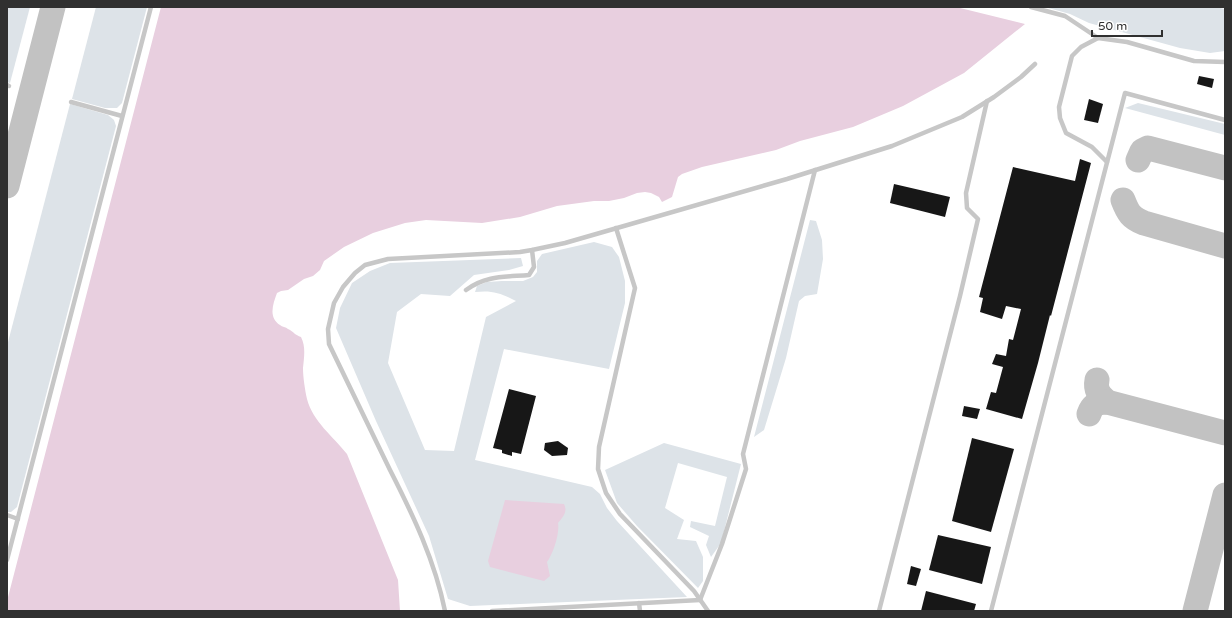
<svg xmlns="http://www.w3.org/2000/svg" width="1232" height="618" viewBox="0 0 1232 618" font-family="'Varela Round',sans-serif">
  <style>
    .green { fill: #dde3e8 }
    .water { fill: #e8cfdf }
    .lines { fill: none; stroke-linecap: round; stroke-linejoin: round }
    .taxiway { stroke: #c2c2c2; stroke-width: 25 }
    .building { fill: #171717 }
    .lane { stroke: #c7c7c7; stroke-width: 4.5 }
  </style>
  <rect width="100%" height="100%" fill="#fff"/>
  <g class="green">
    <polygon points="7,7 30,7 10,83 7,82"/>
    <polygon points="96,7 147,7 122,103 117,108 105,108 72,99"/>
    <polygon points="1045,7 1216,7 1225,9 1225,51 1210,53 1180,48 1089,23 1070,14"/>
    <polygon points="1138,103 1225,124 1225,135 1125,108"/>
    <polygon points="70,104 108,115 114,120 116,126 17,507 11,512 7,512 7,346"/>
    <polygon points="810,220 816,221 822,240 823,259 817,294 805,296 799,301 786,358 764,430 754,437"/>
    <path d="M 594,242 L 612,247 L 619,257 L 625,281 L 625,303 L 609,369 L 504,349 L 475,460 L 592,487 L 600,494 L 607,508 L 617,521 L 687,597 L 470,606 L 448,599 L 429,536 L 376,421 L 336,328 L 340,308 L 352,283 L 370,271 L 390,263 L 521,258 L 523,266 L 509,270 L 474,275 L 450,296 L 421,294 L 397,312 L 388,363 L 425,450 L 454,451 L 486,317 L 516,301 C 501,293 492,290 475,292 L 477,286 L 487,282 L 502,281 L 523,281 L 533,277 L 537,272 L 537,261 L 542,254 Z"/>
    <polygon points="664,443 741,464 721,543 711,557 706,545 709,536 690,527 691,521 715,526 727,477 678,463 665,508 684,520 677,539 696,541 703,557 703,581 698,588 637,526 617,503 605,470"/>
  </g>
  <g class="water">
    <path d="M 161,7 L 956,7 L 1025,24 L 964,73 L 903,106 L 853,127 L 800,141 L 776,150 L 702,167 L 682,174 L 678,177 L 672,197 L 662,202 L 659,197 L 651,193 L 645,192 L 637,193 L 624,198 L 609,201 L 594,201 L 557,206 L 520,217 L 482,223 L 426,220 L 405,223 L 373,233 L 344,247 L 324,261 L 320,270 L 313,276 L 304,279 L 288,290 L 281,291 L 277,293 C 273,304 268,317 280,325 C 282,327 286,327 288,329 C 294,332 295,335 301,337 C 306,347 304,357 303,368 C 303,377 305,390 307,399 C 313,422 333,436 347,454 L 398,580 L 400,611 L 7,611 L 7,601 Z"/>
    <path d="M 505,500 L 564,504 C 568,512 563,517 558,523 C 560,533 553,554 547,562 L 550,576 L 544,581 L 490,567 L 488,561 Z"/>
  </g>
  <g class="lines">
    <g class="taxiway">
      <polyline points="1138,160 1142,151 1148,148 1225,168"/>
      <polyline points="7,186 53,7"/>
      <path d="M 1123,200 C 1128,213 1131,218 1144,223 L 1225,246"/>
      <path d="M 1097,380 C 1095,390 1099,395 1107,402"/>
      <path d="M 1089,414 C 1092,405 1097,402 1107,402 L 1225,433"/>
      <polyline points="1195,611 1225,495"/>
    </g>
  </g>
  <g class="building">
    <polygon points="1199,76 1214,79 1212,88 1197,84"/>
    <polygon points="1089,99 1103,104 1098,123 1084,120"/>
    <polygon points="1080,159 1091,163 1051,316 1050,315 1038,363 1022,419 986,409 991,392 996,393 1003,367 992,364 996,354 1006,356 1009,339 1013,340 1021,309 1006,306 1002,319 980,312 983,298 979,297 1013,167 1075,181"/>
    <polygon points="894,184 950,197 945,217 890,203"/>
    <polygon points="509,389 536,396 521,454 512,452 512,456 502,453 502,450 493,448"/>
    <polygon points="964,406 980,409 977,419 962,416"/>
    <polygon points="972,438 1014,449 991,532 952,521"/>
    <polygon points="558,441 568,448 567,455 552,456 544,450 545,443"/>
    <polygon points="938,535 991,547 982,584 929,570"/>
    <polygon points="911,566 921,569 916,586 907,584"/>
    <polygon points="926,591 976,604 974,611 921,611"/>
  </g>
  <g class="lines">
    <g class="lane">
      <polyline points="1031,7 1065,16 1098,38"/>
      <polyline points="7,85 9,86"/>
      <polyline points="71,102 122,116"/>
      <polyline points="1107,162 1092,147 1066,133 1060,118 1059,107 1072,56 1081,47 1098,38 1127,42 1194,61 1225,62"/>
      <polyline points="616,228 635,288 599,447 598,469 606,493 620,514 694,591 708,611"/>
      <path d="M 466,290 C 486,275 506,277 529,275 L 534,267 L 532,250"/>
      <polyline points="7,515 18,519"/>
      <polyline points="7,560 151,7"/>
      <polyline points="639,603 640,611"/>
      <path d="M 445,611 C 435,561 413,515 390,470 C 370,428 349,386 329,344 L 328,329 L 334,303 L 343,287 L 355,273 L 365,265 L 388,259 L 520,252 L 532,250 L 565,243 L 787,179 L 892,146 L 962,117 L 994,97 L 1021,77 L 1035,64"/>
      <polyline points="492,611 700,600 722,544 746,469 743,454 815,170"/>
      <polyline points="879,611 960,296 978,219 967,208 966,193 987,101"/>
      <polyline points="991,611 1125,93 1225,120"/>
    </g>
  </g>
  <rect width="1232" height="618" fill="none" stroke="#303030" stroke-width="16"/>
  <path d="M1092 30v6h70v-6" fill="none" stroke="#303030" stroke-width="2"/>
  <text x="1098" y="30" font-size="12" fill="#303030" stroke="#ffffff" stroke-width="3" paint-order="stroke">50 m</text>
</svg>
